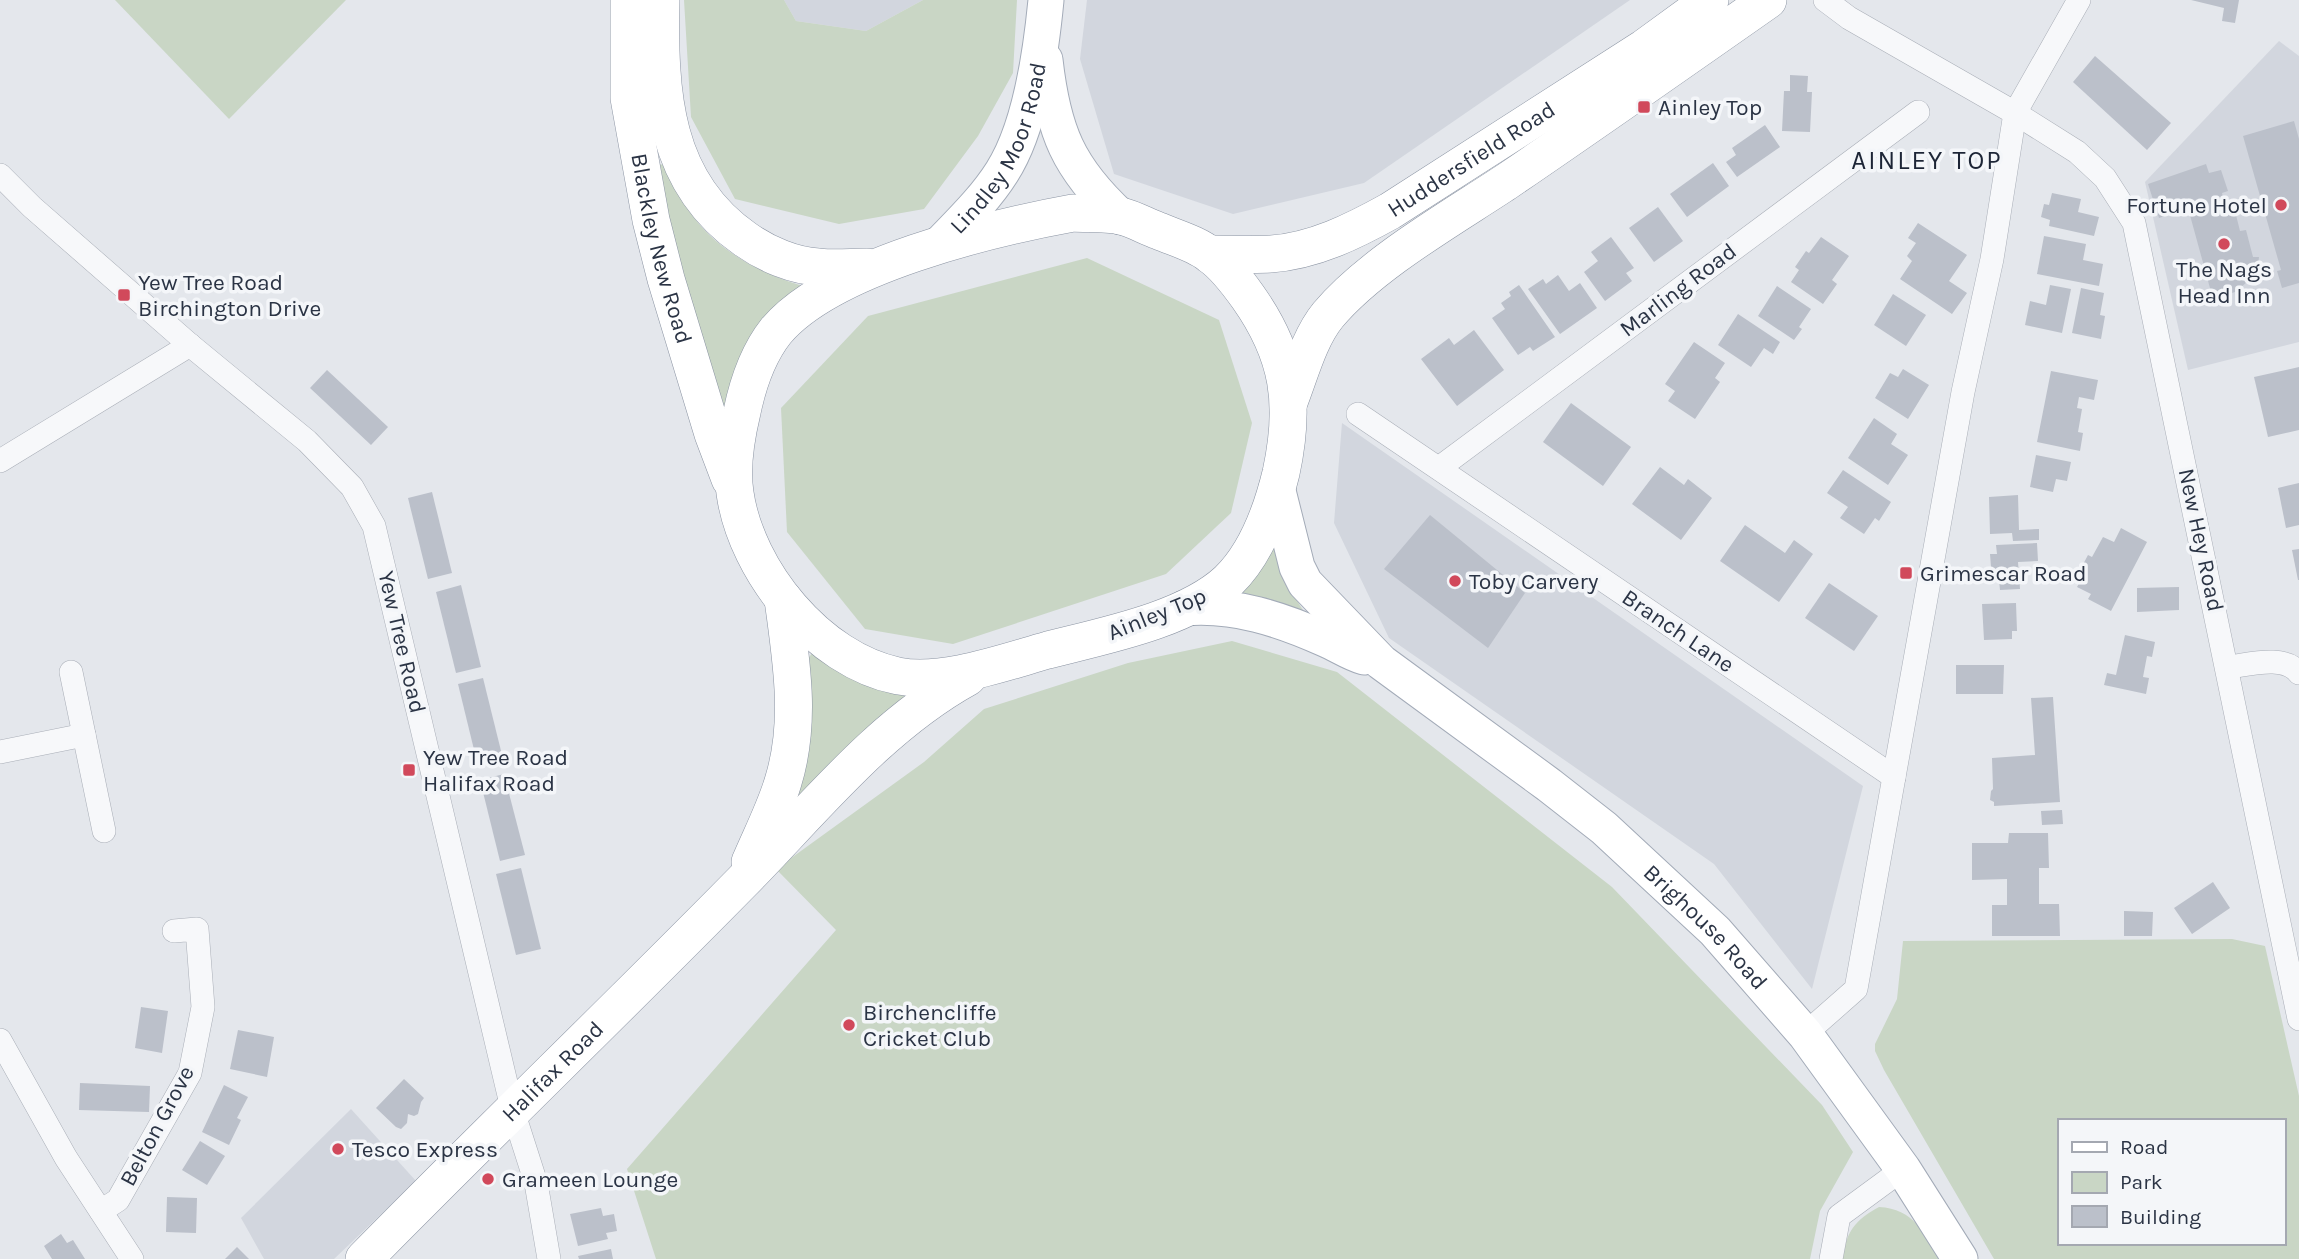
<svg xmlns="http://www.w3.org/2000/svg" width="2299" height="1259" viewBox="0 0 2299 1259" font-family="Karla,sans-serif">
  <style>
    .built { fill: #d2d6de }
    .green { fill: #c9d6c5; fill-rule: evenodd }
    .building { fill: #bbc0ca }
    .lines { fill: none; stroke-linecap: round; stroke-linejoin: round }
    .minor-casing { stroke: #a9aeb7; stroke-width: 24 }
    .primary-casing { stroke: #a3abb8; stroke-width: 37 }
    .trunk-casing { stroke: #8b94a3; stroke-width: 38 }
    .minor { stroke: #f7f8fa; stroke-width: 23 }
    .primary { stroke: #fff; stroke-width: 35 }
    .trunk { stroke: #fff; stroke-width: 37 }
    .poi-dot { fill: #d1495b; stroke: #f4f6f9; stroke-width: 2.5 }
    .labels { text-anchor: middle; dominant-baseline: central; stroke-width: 7; stroke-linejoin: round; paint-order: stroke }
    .poi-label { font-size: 23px; fill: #2b3445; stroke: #f4f6f9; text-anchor: start }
    .street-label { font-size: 23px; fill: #2b3445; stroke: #f4f6f9 }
    .quarter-label { font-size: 26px; letter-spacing: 2px; fill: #1d2536; stroke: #f4f6f9 }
  </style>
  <rect width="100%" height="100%" fill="#e4e7ec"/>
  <g class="built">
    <polygon points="784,0 923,0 866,31 796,21"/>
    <polygon points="1087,0 1630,0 1364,183 1233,214 1114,174 1080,59"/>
    <polygon points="2279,41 2299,56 2299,342 2188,370 2145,182"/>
    <polygon points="1342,423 1863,786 1812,989 1714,864 1389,638 1334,523"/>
    <polygon points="351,1109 416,1181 334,1259 264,1259 241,1218"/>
  </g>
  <g class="green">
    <polygon points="115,0 346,0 229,119"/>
    <polygon points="684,0 784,0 796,21 866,31 923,0 1017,0 1013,73 978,136 924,209 839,224 735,199 691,117"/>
    <path d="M 653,163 L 664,165 C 672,179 679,195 688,209 C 714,250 765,277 811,288 L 726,416 L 671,238 Z"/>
    <polygon points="1087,258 1219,320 1252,423 1231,513 1166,574 953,644 865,629 787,532 781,408 868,316"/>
    <polygon points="1272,536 1294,596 1306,615 1221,596"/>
    <polygon points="1232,641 1337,672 1612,887 1822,1105 1853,1152 1820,1211 1810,1259 656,1259 627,1169 836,930 776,869 924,762 984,709 1128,663"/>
    <polygon points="815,649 921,688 790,815 805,663"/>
    <path d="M 2232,939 L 2265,946 L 2299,1096 L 2299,1259 L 1994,1259 L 1884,1070 L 1875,1051 L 1875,1044 L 1897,999 L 1903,941 ZM 2059,1121 L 2283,1121 L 2283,1243 L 2059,1243 Z"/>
    <path d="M 1879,1207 C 1914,1209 1923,1232 1940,1259 L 1842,1259 C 1847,1231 1854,1221 1879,1207 Z"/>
  </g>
  <g class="building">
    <polygon points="2191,0 2239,0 2235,23 2222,21 2224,8"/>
    <polygon points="2095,56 2171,123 2147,150 2073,82"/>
    <polygon points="1790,75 1808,76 1807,92 1812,92 1810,132 1782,131 1784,91 1790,91"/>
    <polygon points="2294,121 2299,139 2299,283 2282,288 2277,271 2281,270 2243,136"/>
    <polygon points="1765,125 1780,147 1737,177 1726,162 1736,155 1732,148"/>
    <polygon points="1713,163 1729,186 1687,217 1670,194"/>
    <polygon points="2206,164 2209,173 2221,170 2228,191 2222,193 2225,206 2233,203 2240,231 2246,230 2253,257 2259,257 2257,272 2250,284 2247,282 2235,292 2213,299 2188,208 2159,218 2148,184"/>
    <polygon points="2052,193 2081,199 2078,212 2099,217 2094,236 2049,226 2050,220 2041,217 2044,204 2049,205"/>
    <polygon points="1658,207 1683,241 1654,262 1629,228"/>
    <polygon points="1918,223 1967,255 1949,281 1967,293 1952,314 1900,279 1912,261 1907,256 1916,243 1908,238"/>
    <polygon points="2044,236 2086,244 2083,260 2103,264 2099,286 2037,274"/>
    <polygon points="1611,237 1634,268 1626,273 1632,281 1605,301 1584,272 1598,261 1591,252"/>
    <polygon points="1821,237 1849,256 1832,280 1837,284 1823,304 1791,282 1799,270 1795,267 1806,251 1809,253"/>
    <polygon points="1558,275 1569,291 1580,283 1597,308 1560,334 1528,289 1543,279 1546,284"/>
    <polygon points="1519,285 1555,337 1533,351 1530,347 1518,355 1492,318 1505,309 1501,303 1511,296 1509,292"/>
    <polygon points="2050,285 2071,289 2062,333 2025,325 2030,301 2046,305"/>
    <polygon points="1777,286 1811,309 1799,327 1802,329 1794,340 1758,316"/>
    <polygon points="2081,288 2104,293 2100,315 2105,316 2101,339 2072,333"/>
    <polygon points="1893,294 1926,315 1906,346 1874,325"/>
    <polygon points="1738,314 1780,342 1773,354 1764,348 1751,367 1718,345"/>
    <polygon points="1474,330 1504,370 1457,406 1421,359 1449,338 1454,345"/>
    <polygon points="1694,342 1725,363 1715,378 1720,382 1695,419 1668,401 1675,391 1665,384"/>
    <polygon points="2299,367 2299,430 2268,437 2254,377"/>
    <polygon points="1903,369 1929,385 1908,419 1875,398 1890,373 1898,377"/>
    <polygon points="327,370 388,427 371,445 310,388"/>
    <polygon points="2051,371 2098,380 2094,400 2079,397 2077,408 2082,409 2078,432 2083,433 2080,451 2037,442"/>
    <polygon points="1571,403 1631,447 1603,486 1543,442"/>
    <polygon points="1874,418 1897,434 1891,444 1908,455 1888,485 1848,458"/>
    <polygon points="2036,455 2071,462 2067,481 2056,479 2053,492 2030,487"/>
    <polygon points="1660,467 1684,485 1688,479 1712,498 1681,540 1632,504"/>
    <polygon points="1843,470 1891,502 1879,521 1875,518 1864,534 1840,518 1848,507 1827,493"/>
    <polygon points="2299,483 2299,525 2286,528 2278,488"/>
    <polygon points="432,492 452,573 428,579 408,498"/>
    <polygon points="2018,495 2019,530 2039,529 2039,540 2013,541 2012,533 1990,534 1989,497"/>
    <polygon points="1430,515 1525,593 1488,648 1384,569"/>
    <polygon points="1745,525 1785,553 1794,540 1813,554 1779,602 1720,561"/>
    <polygon points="2121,528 2147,542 2111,611 2088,599 2091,594 2077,587 2085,573 2080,570 2088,555 2092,557 2103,537 2114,542"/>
    <polygon points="2037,543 2038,561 2018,562 2020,589 2000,590 1999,580 1992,580 1990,554 1997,554 1996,545"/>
    <polygon points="2299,549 2299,580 2298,580 2292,550"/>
    <polygon points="1829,583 1878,616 1854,651 1805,618"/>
    <polygon points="461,585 481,667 456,673 436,592"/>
    <polygon points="2179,587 2179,610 2137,612 2137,588"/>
    <polygon points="2016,603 2017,631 2012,631 2012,639 1984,640 1982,604"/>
    <polygon points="2125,635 2155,642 2152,657 2147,656 2143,677 2149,678 2146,694 2104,685 2107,673 2116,675"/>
    <polygon points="1956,665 2004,665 2003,694 1956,694"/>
    <polygon points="483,678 503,759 478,766 458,684"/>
    <polygon points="2053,697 2060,802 1994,806 1994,802 1990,800 1991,791 1993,789 1992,758 2035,755 2031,698"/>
    <polygon points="504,774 525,855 500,861 480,780"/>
    <polygon points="2062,810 2063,824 2042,825 2041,811"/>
    <polygon points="2009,833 2048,833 2049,868 2039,868 2039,904 2059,904 2060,936 1992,936 1992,905 2007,905 2007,879 1972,880 1972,843 2008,843"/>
    <polygon points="521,868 541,949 516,955 496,874"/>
    <polygon points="2213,882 2230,908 2192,934 2174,908"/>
    <polygon points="2124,911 2153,912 2152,936 2124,936"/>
    <polygon points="141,1007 168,1011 162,1053 135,1048"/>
    <polygon points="238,1030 274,1037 267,1077 230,1069"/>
    <polygon points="404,1079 424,1098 421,1102 418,1114 414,1116 408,1114 407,1123 401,1129 396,1127 376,1108"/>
    <polygon points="80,1083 150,1086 149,1112 79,1110"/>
    <polygon points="224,1085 248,1097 237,1118 241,1120 229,1145 202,1132"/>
    <polygon points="200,1141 225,1156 207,1185 182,1170"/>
    <polygon points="167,1197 197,1198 196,1233 166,1232"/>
    <polygon points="601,1208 603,1216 614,1214 617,1231 606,1233 608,1239 578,1246 570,1214"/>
    <polygon points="61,1234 67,1243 73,1240 85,1259 52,1259 44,1246"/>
    <polygon points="237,1247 249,1259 225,1259"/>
    <polygon points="611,1249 613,1259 579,1259 578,1256"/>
  </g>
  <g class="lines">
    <g class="minor-casing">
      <g id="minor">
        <polyline points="1825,0 1849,18 2015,113 2077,152 2105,178 2134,223 2299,1019"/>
        <polyline points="0,175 32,207 190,345 307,441 352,487 374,526 512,1108 536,1183 549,1259"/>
        <polyline points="1358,414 1894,777"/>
        <polyline points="0,461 190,345"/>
        <polyline points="1439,468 1918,112"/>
        <path d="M 2228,667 C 2248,665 2284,654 2299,673"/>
        <polyline points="71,672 104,831"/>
        <polyline points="0,752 84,735"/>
        <polyline points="1805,1034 1856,989 1963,392 1992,259 2015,113 2079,0"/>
        <polyline points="0,1040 66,1158 132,1259"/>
        <polyline points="101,1211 118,1200 190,1073 203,1007 197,929 174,931"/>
        <polyline points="1831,1259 1839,1216 1903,1169"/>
      </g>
    </g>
    <g class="primary-casing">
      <g id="primary">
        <path d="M 1045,60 C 1053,131 1068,168 1121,217"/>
        <path id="s1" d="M 939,245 C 961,222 985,199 1002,172 C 1031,127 1041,52 1046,0"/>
        <path id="s2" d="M 1277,487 L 1297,567 L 1305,583 L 1381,662 L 1549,785 L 1604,828 L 1715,931 L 1805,1034 L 1903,1169 L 1960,1259"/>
        <path d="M 1185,608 C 1235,604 1280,619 1325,639 C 1339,645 1350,653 1364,657"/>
      </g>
    </g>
    <g class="trunk-casing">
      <g id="trunk">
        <path id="s3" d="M 629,0 L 629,98 L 651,220 L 666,279 L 713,434 L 730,479"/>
        <path d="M 661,0 C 659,92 663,182 745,239 C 766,254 794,266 819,267 C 835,269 851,267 867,267"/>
        <path d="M 1073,213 C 1088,214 1106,213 1121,216 C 1134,219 1147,227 1159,231 C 1175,238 1197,244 1210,255 C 1225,265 1238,283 1248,297 C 1289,355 1296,404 1281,473 C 1272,510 1256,554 1228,581 C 1186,620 1103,636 1048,650 C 1005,662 942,685 898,676 C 818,660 746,571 735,493 C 731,467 736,437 742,412 C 748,383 757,355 776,331 C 831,266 991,228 1073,213 Z"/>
        <path id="s4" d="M 1210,254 C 1230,254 1251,255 1271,254 C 1314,251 1354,231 1390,211 L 1644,48 L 1710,0"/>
        <path d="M 1289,402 C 1300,374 1309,338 1328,315 C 1371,264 1450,219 1506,182 C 1594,122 1681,61 1768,0"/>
        <path d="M 750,862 C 761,836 775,809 783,782 C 802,721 791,660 783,599"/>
        <path id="s5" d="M 364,1259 C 489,1132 617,1009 742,882 C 813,810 879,726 968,677"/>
      </g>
    </g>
    <use href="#minor" class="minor"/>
    <use href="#primary" class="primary"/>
    <use href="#trunk" class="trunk"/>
  </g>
  <g class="poi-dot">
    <rect x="1637" y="100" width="14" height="14" rx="3.5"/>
    <circle cx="2281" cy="205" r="7"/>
    <circle cx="2224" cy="244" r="7"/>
    <rect x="117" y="288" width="14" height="14" rx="3.5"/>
    <rect x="1899" y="566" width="14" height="14" rx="3.5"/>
    <circle cx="1455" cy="581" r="7"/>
    <rect x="402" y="763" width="14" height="14" rx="3.5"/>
    <circle cx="849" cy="1025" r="7"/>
    <circle cx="338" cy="1149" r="7"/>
    <circle cx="488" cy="1179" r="7"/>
  </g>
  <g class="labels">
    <g class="poi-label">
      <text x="1658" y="107">Ainley Top</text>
      <text x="2267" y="205" text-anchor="end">Fortune Hotel</text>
      <text x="2224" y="269" text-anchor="middle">The Nags<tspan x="2224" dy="26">Head Inn</tspan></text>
      <text x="138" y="282">Yew Tree Road<tspan x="138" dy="26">Birchington Drive</tspan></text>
      <text x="1920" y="573">Grimescar Road</text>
      <text x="1469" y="581">Toby Carvery</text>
      <text x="423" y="757">Yew Tree Road<tspan x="423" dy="26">Halifax Road</tspan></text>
      <text x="863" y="1012">Birchencliffe<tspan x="863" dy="26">Cricket Club</tspan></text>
      <text x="352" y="1149">Tesco Express</text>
      <text x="502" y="1179">Grameen Lounge</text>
    </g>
    <g class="street-label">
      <text stroke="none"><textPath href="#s1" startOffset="117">Lindley Moor Road</textPath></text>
      <text stroke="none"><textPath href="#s4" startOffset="285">Huddersfield Road</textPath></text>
      <text stroke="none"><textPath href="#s3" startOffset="252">Blackley New Road</textPath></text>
      <text transform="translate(1678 290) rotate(-37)">Marling Road</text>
      <text transform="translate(2201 540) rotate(78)">New Hey Road</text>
      <text transform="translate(1157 614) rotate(-22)">Ainley Top</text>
      <text transform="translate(1678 631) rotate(34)">Branch Lane</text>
      <text transform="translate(402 642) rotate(77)">Yew Tree Road</text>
      <text stroke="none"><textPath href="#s2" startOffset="630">Brighouse Road</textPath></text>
      <text stroke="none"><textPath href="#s5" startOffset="266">Halifax Road</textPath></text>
      <text transform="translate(157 1126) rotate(-62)">Belton Grove</text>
    </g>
    <g class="quarter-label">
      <text x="1927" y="160">AINLEY TOP</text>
    </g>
  </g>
  <rect x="2058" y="1119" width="228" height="126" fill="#f4f6f9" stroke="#a4a8b1" stroke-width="2"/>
  <rect x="2072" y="1142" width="35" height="10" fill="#ffffff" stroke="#a4a8b1" stroke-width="2"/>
  <text x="2120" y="1154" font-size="21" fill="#2b3445">Road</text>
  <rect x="2072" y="1172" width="35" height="21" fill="#c9d6c5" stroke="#a4a8b1" stroke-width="2"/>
  <text x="2120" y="1189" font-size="21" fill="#2b3445">Park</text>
  <rect x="2072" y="1206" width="35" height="21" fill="#bbc0ca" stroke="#a4a8b1" stroke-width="2"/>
  <text x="2120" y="1224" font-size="21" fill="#2b3445">Building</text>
</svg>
